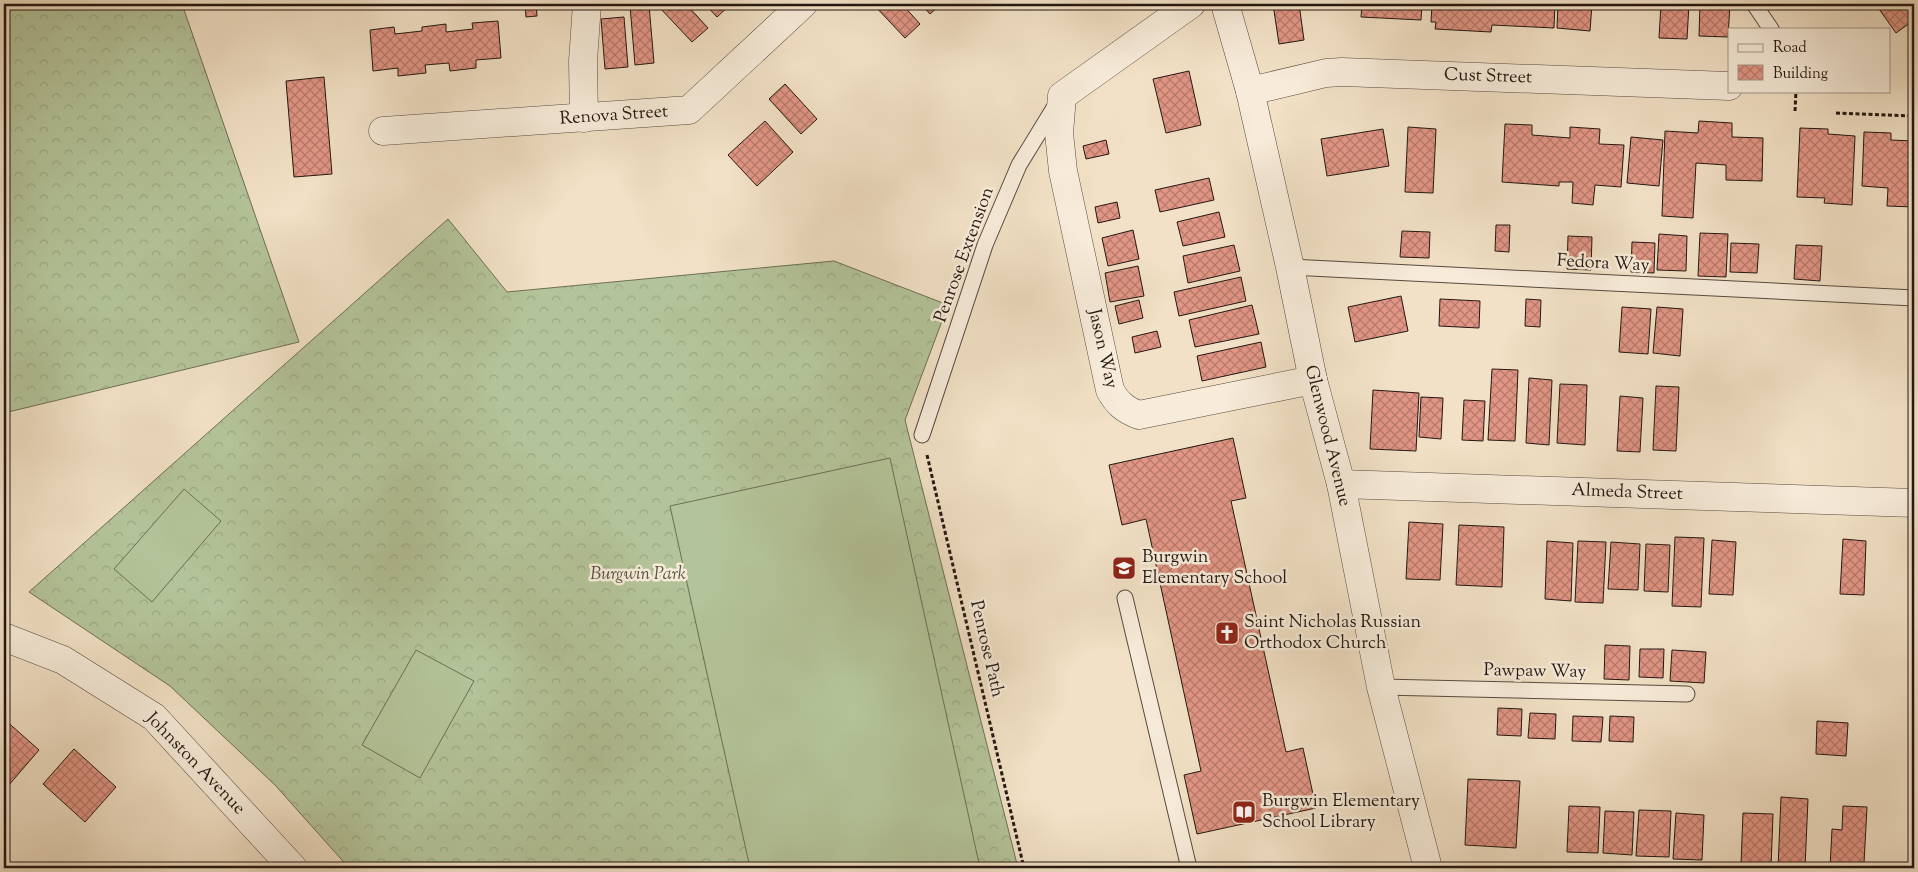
<svg xmlns="http://www.w3.org/2000/svg" width="1918" height="872" viewBox="0 0 1918 872" font-family="'Sorts Mill Goudy',serif">
  <style>
    .forest { fill: url(#forest-crowns); stroke: #6c6e56 }
    .pitch { fill: #b4c49a; stroke: #6c6e56 }
    .building { fill: url(#building-cross-hatch); stroke: #231712 }
    .lines { fill: none; stroke-linecap: round; stroke-linejoin: round }
    .service-casing { stroke: #574a3f; stroke-width: 17 }
    .minor-casing { stroke: #574a3f; stroke-width: 29 }
    .tertiary-casing { stroke: #574a3f; stroke-width: 29 }
    .path { stroke: #231712; stroke-width: 3; stroke-dasharray: 4 2.5; stroke-linecap: butt }
    .service { stroke: #f7ecda; stroke-width: 15 }
    .minor { stroke: #f7ecda; stroke-width: 28 }
    .tertiary { stroke: #f7ecda; stroke-width: 28 }
    .labels { text-anchor: middle; dominant-baseline: central; stroke-width: 5; stroke-linejoin: round; paint-order: stroke }
    .street-label { font-size: 18px; fill: #231712; stroke: #f7ecda }
    .poi-label { font-size: 18px; fill: #231712; stroke: #f7ecda; text-anchor: start }
    .park-label { font-size: 18px; font-style: italic; fill: #565442; stroke: #f7ecda }
  </style>
  <defs>
    <pattern id="forest-crowns" width="20" height="18" patternUnits="userSpaceOnUse" patternTransform="scale(1.25)"><rect width="20" height="18" fill="#b4c49a"/><path d="M2 6a3 3 0 1 1 6 0M12 15a3 3 0 1 1 6 0" fill="none" stroke="#9aa884"/></pattern>
    <pattern id="building-cross-hatch" width="8" height="8" patternUnits="userSpaceOnUse" patternTransform="scale(1.25)"><rect width="8" height="8" fill="#e29685"/><path d="M0 0l8 8M0 8l8-8" fill="none" stroke="#b7796b"/></pattern>
  </defs>
  <rect width="100%" height="100%" fill="#f2e1c6"/>
  <filter id="stains"><feTurbulence type="fractalNoise" baseFrequency=".004" numOctaves="4"/><feColorMatrix values="0 0 0 0 .2 0 0 0 0 .09 0 0 0 0 .02 0 0 0 .5 -.17"/></filter>
  <radialGradient id="worn" r=".72"><stop offset=".6" stop-color="#630" stop-opacity="0"/><stop offset="1" stop-color="#630" stop-opacity=".3"/></radialGradient>
  <g class="forest">
    <polygon points="4,4 182,4 299,342 4,413"/>
    <polygon points="448,219 507,292 834,261 948,305 905,420 1018,868 349,868 275,785 170,686 29,592"/>
  </g>
  <g class="pitch">
    <polygon points="890,458 980,868 750,868 670,506"/>
    <polygon points="184,489 221,521 152,602 114,569"/>
    <polygon points="416,650 474,681 420,778 362,745"/>
  </g>
  <g class="building">
    <polygon points="525,4 536,4 537,16 526,17"/>
    <polygon points="665,4 686,4 708,28 692,42 660,8"/>
    <polygon points="705,4 731,4 717,17"/>
    <polygon points="873,4 902,4 920,24 905,38"/>
    <polygon points="921,4 941,4 930,14"/>
    <polygon points="1273,4 1299,4 1304,40 1279,44"/>
    <polygon points="1362,4 1422,4 1421,20 1361,17"/>
    <polygon points="1432,4 1555,4 1554,28 1492,25 1491,32 1435,29 1436,22 1431,22"/>
    <polygon points="1558,4 1592,4 1590,31 1557,28"/>
    <polygon points="1661,4 1689,4 1687,39 1659,38"/>
    <polygon points="1700,4 1730,4 1728,37 1699,36"/>
    <polygon points="1888,4 1914,4 1914,20 1896,33 1879,9"/>
    <polygon points="649,5 654,63 635,65 630,6"/>
    <polygon points="624,17 628,67 605,69 601,19"/>
    <polygon points="498,21 501,58 476,60 476,68 450,71 449,63 425,65 426,73 398,76 398,68 373,71 370,30 394,27 395,34 422,31 422,27 446,24 446,32 473,29 472,23"/>
    <polygon points="1189,71 1201,125 1166,133 1153,79"/>
    <polygon points="324,77 332,174 294,177 286,81"/>
    <polygon points="785,84 817,119 801,134 769,99"/>
    <polygon points="765,121 793,152 757,186 728,155"/>
    <polygon points="1699,121 1732,123 1732,137 1763,138 1762,181 1726,180 1726,165 1696,163 1693,218 1662,216 1665,131 1698,133"/>
    <polygon points="1505,124 1532,125 1532,135 1570,138 1570,127 1600,129 1599,144 1624,145 1621,187 1595,185 1593,205 1572,203 1573,182 1559,182 1559,186 1502,182"/>
    <polygon points="1408,127 1436,129 1433,193 1405,192"/>
    <polygon points="1800,128 1828,129 1828,134 1855,136 1852,205 1824,203 1825,198 1797,197"/>
    <polygon points="1383,129 1389,166 1327,176 1321,139"/>
    <polygon points="1864,132 1891,133 1891,140 1914,141 1914,207 1887,206 1888,188 1862,186"/>
    <polygon points="1631,137 1663,140 1659,186 1627,183"/>
    <polygon points="1106,140 1109,154 1086,159 1083,146"/>
    <polygon points="1209,178 1214,200 1160,212 1155,190"/>
    <polygon points="1117,202 1120,218 1098,223 1095,207"/>
    <polygon points="1219,212 1225,237 1183,246 1177,222"/>
    <polygon points="1496,225 1510,225 1509,252 1495,251"/>
    <polygon points="1133,230 1139,259 1108,266 1102,238"/>
    <polygon points="1402,231 1430,232 1429,258 1400,257"/>
    <polygon points="1700,233 1728,234 1726,277 1698,276"/>
    <polygon points="1659,234 1687,236 1686,271 1657,270"/>
    <polygon points="1568,236 1592,237 1591,270 1567,269"/>
    <polygon points="1632,242 1655,243 1654,273 1631,272"/>
    <polygon points="1731,243 1759,244 1757,273 1730,272"/>
    <polygon points="1234,245 1240,271 1188,283 1183,256"/>
    <polygon points="1796,245 1822,246 1820,281 1794,279"/>
    <polygon points="1138,266 1144,296 1110,302 1105,273"/>
    <polygon points="1241,277 1246,301 1179,316 1174,292"/>
    <polygon points="1401,296 1408,331 1355,342 1348,307"/>
    <polygon points="1440,299 1480,301 1479,328 1439,326"/>
    <polygon points="1526,299 1541,300 1540,327 1525,326"/>
    <polygon points="1139,300 1143,318 1119,324 1115,306"/>
    <polygon points="1252,305 1259,334 1195,347 1189,320"/>
    <polygon points="1622,307 1651,309 1648,354 1619,352"/>
    <polygon points="1657,307 1683,309 1680,356 1653,353"/>
    <polygon points="1157,331 1161,347 1135,353 1132,337"/>
    <polygon points="1261,342 1266,367 1202,381 1197,356"/>
    <polygon points="1492,369 1518,370 1515,441 1488,440"/>
    <polygon points="1529,378 1552,380 1549,445 1526,443"/>
    <polygon points="1560,384 1587,385 1585,445 1557,443"/>
    <polygon points="1656,386 1679,387 1676,451 1653,450"/>
    <polygon points="1373,390 1419,393 1416,451 1370,449"/>
    <polygon points="1620,396 1643,398 1640,452 1617,451"/>
    <polygon points="1421,397 1443,398 1441,439 1419,437"/>
    <polygon points="1464,400 1485,401 1483,441 1462,440"/>
    <polygon points="1233,438 1246,498 1231,501 1286,752 1303,748 1316,808 1197,834 1184,775 1201,771 1146,519 1122,525 1109,465"/>
    <polygon points="1409,522 1443,524 1440,580 1406,579"/>
    <polygon points="1459,525 1504,527 1502,587 1456,585"/>
    <polygon points="1675,537 1704,538 1701,607 1672,606"/>
    <polygon points="1843,539 1866,541 1864,595 1840,594"/>
    <polygon points="1712,540 1736,542 1733,595 1709,594"/>
    <polygon points="1547,541 1573,543 1571,601 1545,599"/>
    <polygon points="1578,541 1606,542 1603,603 1575,602"/>
    <polygon points="1611,542 1640,544 1638,590 1608,589"/>
    <polygon points="1646,544 1670,545 1668,592 1644,591"/>
    <polygon points="1605,645 1630,646 1629,680 1604,679"/>
    <polygon points="1640,649 1664,649 1663,678 1639,677"/>
    <polygon points="1672,650 1706,652 1704,683 1670,681"/>
    <polygon points="1498,708 1522,709 1521,736 1497,735"/>
    <polygon points="1530,713 1556,714 1555,739 1528,738"/>
    <polygon points="1573,716 1603,717 1601,742 1572,741"/>
    <polygon points="1610,716 1634,717 1633,742 1609,741"/>
    <polygon points="4,719 39,750 8,786 4,782"/>
    <polygon points="1817,721 1848,723 1846,756 1816,754"/>
    <polygon points="74,749 116,787 85,822 43,784"/>
    <polygon points="1468,779 1520,781 1516,848 1465,845"/>
    <polygon points="1781,797 1808,799 1805,868 1778,868"/>
    <polygon points="1569,806 1600,807 1598,853 1567,852"/>
    <polygon points="1843,806 1867,807 1864,863 1856,863 1856,868 1830,868 1832,829 1842,830"/>
    <polygon points="1639,810 1671,811 1669,857 1636,856"/>
    <polygon points="1605,811 1634,812 1632,855 1603,853"/>
    <polygon points="1676,813 1704,815 1702,860 1673,859"/>
    <polygon points="1743,813 1773,814 1771,867 1741,865"/>
  </g>
  <g class="lines">
    <g class="service-casing">
      <g id="service">
        <polyline points="1754,4 1771,29"/>
        <polyline points="1290,267 1914,298"/>
        <polyline points="922,435 985,245 1019,165 1057,103"/>
        <polyline points="1125,598 1189,868"/>
        <polyline points="1381,687 1687,694"/>
      </g>
    </g>
    <g class="minor-casing">
      <g id="minor">
        <path d="M 1191,4 L 1062,96 L 1059,133 L 1063,171 L 1110,390 C 1117,403 1125,410 1139,415 L 1313,380"/>
        <polyline points="1225,4 1250,91 1290,267 1313,380 1341,484 1381,687 1428,868"/>
        <polyline points="1250,91 1326,73 1342,72 1729,86"/>
        <polyline points="584,118 583,61 587,4"/>
        <polyline points="383,131 689,110 803,4"/>
        <polyline points="1341,484 1914,503"/>
      </g>
    </g>
    <g class="tertiary-casing">
      <polyline id="tertiary" points="4,637 63,660 154,717 293,868"/>
    </g>
    <g class="path">
      <polyline points="1795,111 1796,91"/>
      <polyline points="1836,113 1914,116"/>
      <polyline points="927,455 1024,868"/>
    </g>
    <use href="#service" class="service"/>
    <use href="#minor" class="minor"/>
    <use href="#tertiary" class="tertiary"/>
  </g>
  <defs>
    <g id="school-square" transform="scale(1.25)"><rect x="-9" y="-9" width="18" height="18" rx="4" fill="#8f2418" stroke="#f7ecda"/><path d="M0-5L7-2L0 1L-7-2ZM-4 1L0 2.5L4 1V4Q0 6-4 4Z" fill="#fff"/></g>
    <g id="church-square" transform="scale(1.25)"><rect x="-9" y="-9" width="18" height="18" rx="4" fill="#8f2418" stroke="#f7ecda"/><path d="M-1.2-6h2.4v3.5h3.3v2.4h-3.3V6h-2.4V-.1h-3.3v-2.4h3.3Z" fill="#fff"/></g>
    <g id="library-square" transform="scale(1.25)"><rect x="-9" y="-9" width="18" height="18" rx="4" fill="#8f2418" stroke="#f7ecda"/><path d="M-6-4Q-3-5.5-.7-3.5V5Q-3 3-6 4ZM6-4Q3-5.5 .7-3.5V5Q3 3 6 4Z" fill="#fff"/></g>
  </defs>
  <g fill-rule="evenodd">
    <use href="#school-square" x="1124" y="568"/>
    <use href="#church-square" x="1227" y="633"/>
    <use href="#library-square" x="1244" y="812"/>
  </g>
  <g class="labels">
    <g class="street-label">
      <text transform="translate(1488 77) rotate(2)">Cust Street</text>
      <text transform="translate(614 116) rotate(-4)">Renova Street</text>
      <text transform="translate(965 255) rotate(-70)">Penrose Extension</text>
      <text transform="translate(1603 264) rotate(3)">Fedora Way</text>
      <text transform="translate(1102 349) rotate(77)">Jason Way</text>
      <text transform="translate(1327 436) rotate(76)">Glenwood Avenue</text>
      <text transform="translate(1627 493) rotate(2)">Almeda Street</text>
      <text transform="translate(986 649) rotate(77)">Penrose Path</text>
      <text transform="translate(1535 672) rotate(1)">Pawpaw Way</text>
      <text transform="translate(195 764) rotate(46)">Johnston Avenue</text>
    </g>
    <g class="poi-label">
      <text x="1142" y="558">Burgwin<tspan x="1142" dy="21">Elementary School</tspan></text>
      <text x="1244" y="623">Saint Nicholas Russian<tspan x="1244" dy="21">Orthodox Church</tspan></text>
      <text x="1262" y="802">Burgwin Elementary<tspan x="1262" dy="21">School Library</tspan></text>
    </g>
    <g class="park-label">
      <text x="638" y="575">Burgwin Park</text>
    </g>
  </g>
  <rect width="1918" height="872" fill="none" stroke="#f2e1c6" stroke-width="20"/>
  <rect x="5" y="5" width="1908" height="862" fill="none" stroke="#231712" stroke-width="2.5"/>
  <rect x="10" y="10" width="1898" height="852" fill="none" stroke="#231712"/>
  <rect x="1728" y="28" width="162" height="65" fill="#f7ecda" stroke="#a2978a"/>
  <rect x="1738" y="44" width="25" height="8" fill="#f7ecda" stroke="#a2978a"/>
  <text x="1773" y="52" font-size="15" fill="#231712">Road</text>
  <rect x="1738" y="65" width="25" height="15" fill="url(#building-cross-hatch)" stroke="#a2978a"/>
  <text x="1773" y="78" font-size="15" fill="#231712">Building</text>
  <rect width="100%" height="100%" filter="url(#stains)"/>
  <rect width="100%" height="100%" fill="url(#worn)"/>
</svg>
